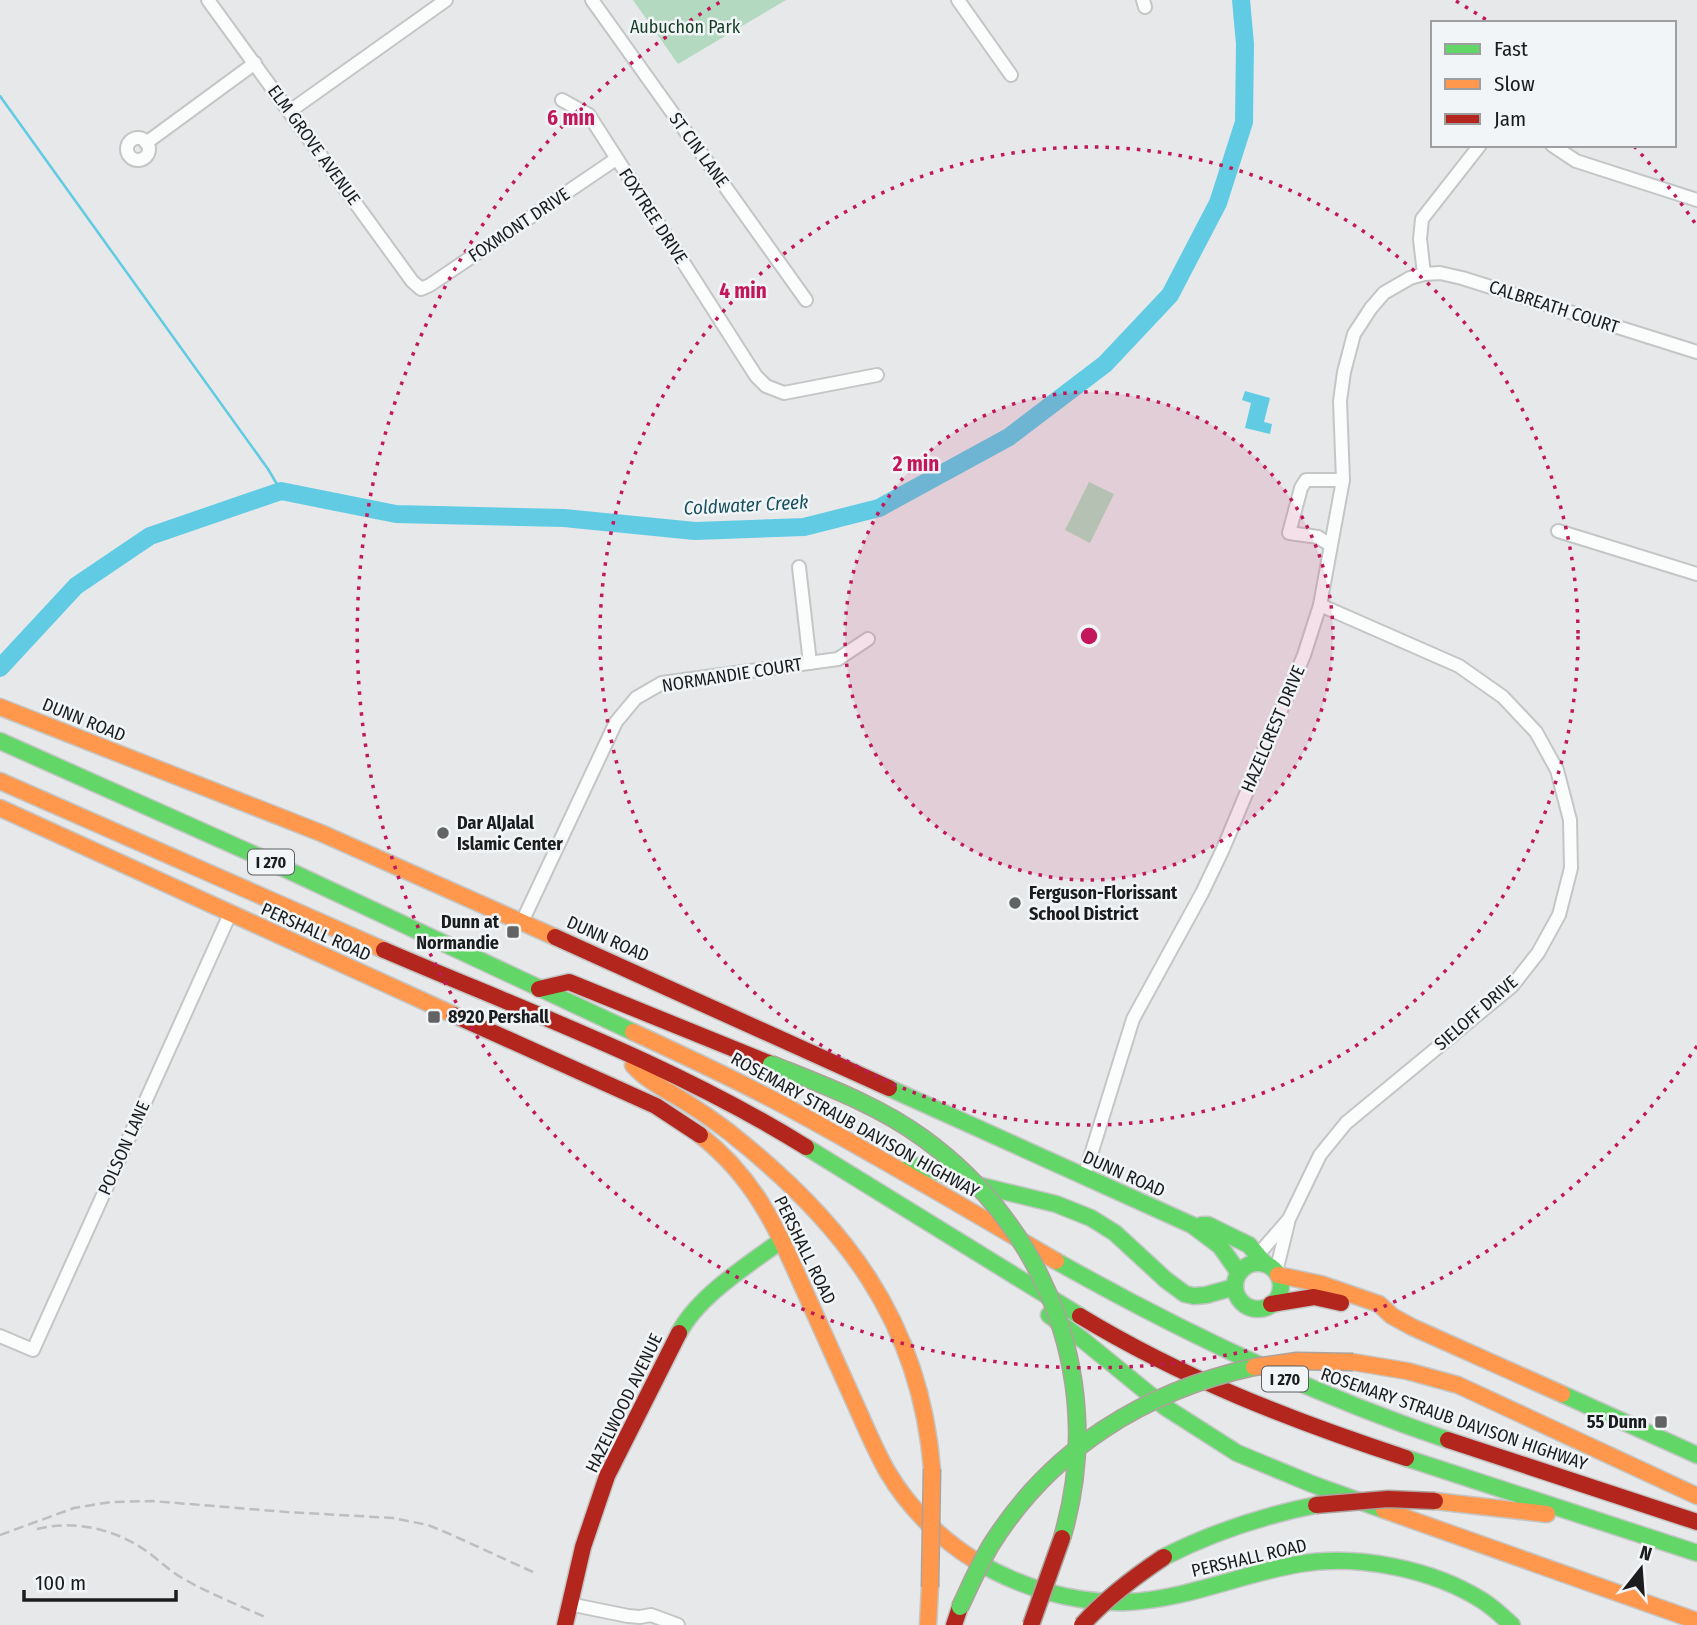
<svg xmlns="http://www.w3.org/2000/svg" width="1697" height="1625" viewBox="0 0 1697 1625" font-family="'Fira Sans Condensed',sans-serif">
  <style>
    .green { fill: #b3d9c0 }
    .water { fill: #62cbe4 }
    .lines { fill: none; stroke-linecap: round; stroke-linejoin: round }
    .stream { stroke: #62cbe4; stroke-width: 2.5 }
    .river { stroke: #62cbe4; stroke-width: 18 }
    .street-casing { stroke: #c4c6c6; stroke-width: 16 }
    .fast-casing { stroke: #c4c6c6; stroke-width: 19 }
    .slow-casing { stroke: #c4c6c6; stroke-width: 19 }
    .jam-casing { stroke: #c4c6c6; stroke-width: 19 }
    .street { stroke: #fbfcfc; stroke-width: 12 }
    .fast { stroke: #63d668; stroke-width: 16 }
    .slow { stroke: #ff974d; stroke-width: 16 }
    .jam { stroke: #b3261e; stroke-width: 16 }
    .rail { stroke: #bdbebe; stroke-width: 2.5; stroke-dasharray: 10 5; stroke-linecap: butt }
    .fast-bridge-casing { stroke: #aca29b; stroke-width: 19; stroke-linecap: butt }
    .slow-bridge-casing { stroke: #aca29b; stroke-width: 19; stroke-linecap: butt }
    .jam-bridge-casing { stroke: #aca29b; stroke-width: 19; stroke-linecap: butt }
    .fast-bridge { stroke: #63d668; stroke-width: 16 }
    .slow-bridge { stroke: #ff974d; stroke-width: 16 }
    .jam-bridge { stroke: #b3261e; stroke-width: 16 }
    .ring { fill: none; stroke: #c2185b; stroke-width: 3.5; stroke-dasharray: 3.5 7 }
    .poi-dot { fill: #626364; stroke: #f2f5f7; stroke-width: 2.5 }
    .labels { text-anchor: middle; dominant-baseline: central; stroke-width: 5; stroke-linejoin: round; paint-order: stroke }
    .shield { fill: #f2f5f7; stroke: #5c5d5e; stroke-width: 2 }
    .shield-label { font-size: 16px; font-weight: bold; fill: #1b1c1d }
    .park-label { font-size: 18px; fill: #153d25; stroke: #f2f5f7 }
    .street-label { font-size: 18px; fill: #1b1c1d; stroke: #f2f5f7 }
    .poi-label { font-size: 18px; font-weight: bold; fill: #1b1c1d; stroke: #f2f5f7; text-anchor: start }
    .water-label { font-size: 19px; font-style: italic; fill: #164f5e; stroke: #f2f5f7 }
    .centre { fill: #c2185b; stroke: #f2f5f7; stroke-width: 3.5 }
    .ring-label { font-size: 21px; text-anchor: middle; font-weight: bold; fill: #c2185b; stroke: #f2f5f7; stroke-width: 5; stroke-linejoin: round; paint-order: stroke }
  </style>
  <rect width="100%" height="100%" fill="#e6e8e9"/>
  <g class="green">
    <polygon points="633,0 786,0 678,64"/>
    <polygon points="1089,482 1114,494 1090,543 1065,530"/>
  </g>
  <polygon class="water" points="1245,391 1270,398 1264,422 1272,424 1270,434 1245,428 1251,403 1242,400"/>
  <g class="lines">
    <polyline class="stream" points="0,96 268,469 281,491"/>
    <polyline class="river" points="0,668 76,586 150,536 281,491 396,514 564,518 695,531 804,527 879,508 1009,437 1105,364 1170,295 1218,203 1244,122 1245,44 1241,0"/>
    <g class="street-casing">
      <g id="street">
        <polyline points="208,0 412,281 421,289 430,285 616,159"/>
        <polyline points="592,0 806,300"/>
        <polyline points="958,0 1011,75"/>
        <polyline points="1143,0 1145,7"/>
        <polyline points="562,100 589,115 756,376 766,386 784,393 877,375"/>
        <polyline points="290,111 446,0"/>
        <circle cx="138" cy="149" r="11"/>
        <polyline points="146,143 255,63"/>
        <polyline points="1552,145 1576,161 1697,200"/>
        <polyline points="1424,274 1420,239 1422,219 1480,145"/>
        <polyline points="1558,531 1697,574"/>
        <polyline points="1330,545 1318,537 1289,533 1301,488 1306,480 1343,480"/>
        <polyline points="799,567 810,663"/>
        <polyline points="522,922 616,722 636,698 662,683 838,659 868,639"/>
        <polyline points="1084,1177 1133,1019 1202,893 1223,849 1304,655 1320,605 1343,480 1340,401 1344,372 1354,334 1371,308 1384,293 1410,278 1424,274 1440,273 1462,278 1697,352"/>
        <polyline points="1249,1265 1289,1219 1320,1155 1346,1123 1512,986 1538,953 1559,915 1571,868 1570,820 1557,770 1536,732 1503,697 1459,666 1320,605"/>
        <polyline points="1276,1272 1288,1223"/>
        <polyline points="0,1336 33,1350 230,914"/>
        <polyline points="569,1604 628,1616 640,1617 651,1615 678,1625"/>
      </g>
    </g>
    <g class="fast-casing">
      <g id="fast">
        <polyline points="0,741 262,858 633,1032"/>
        <polyline points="889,1088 1192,1225 1220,1246 1239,1273"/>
        <polyline points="806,1147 1080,1316"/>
        <polyline points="904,1170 918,1166 924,1167 965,1182 1056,1204 1091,1218 1115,1233 1166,1280 1185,1294 1194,1296 1206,1295 1235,1287"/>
        <polyline points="1202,1225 1208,1225 1249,1245 1265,1264"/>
        <path d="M 1056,1261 C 1182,1332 1311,1394 1448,1440"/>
        <circle cx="1258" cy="1286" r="23"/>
        <polyline points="1049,1315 1083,1340 1165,1407 1237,1453 1312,1484 1384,1510"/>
        <path d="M 679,1333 C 698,1296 748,1265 782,1240"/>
        <polyline points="1562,1394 1697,1455"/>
        <polyline points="1406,1458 1697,1553"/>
        <path d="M 1164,1557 C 1213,1532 1262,1516 1316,1505"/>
        <path d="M 976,1561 C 1021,1588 1075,1604 1128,1602 C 1187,1599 1241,1574 1299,1564 C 1358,1554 1433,1569 1483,1601 C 1494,1608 1503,1617 1512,1625"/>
      </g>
    </g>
    <g class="slow-casing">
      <g id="slow">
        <polyline points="0,707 321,833 555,937"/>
        <polyline points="0,781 384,950"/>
        <polyline points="0,808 454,1015"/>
        <path d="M 633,1032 C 685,1056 737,1080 787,1107 C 878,1156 967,1209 1056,1261"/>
        <path d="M 633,1065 C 645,1079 661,1087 676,1096 C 694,1107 712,1119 729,1132 C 843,1222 920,1320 932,1469"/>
        <path d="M 700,1135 C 756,1179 777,1229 805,1292 C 821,1328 837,1363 853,1399 C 864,1423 874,1448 887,1471 C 908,1507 940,1539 976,1561"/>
        <polyline points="1278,1275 1321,1284 1379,1304 1392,1316 1412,1327 1562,1394"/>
        <polyline points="1353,1362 1407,1371 1458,1385 1697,1496"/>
        <polyline points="1435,1501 1547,1514"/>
        <polyline points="1384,1510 1697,1621"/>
        <polyline points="928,1625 930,1587"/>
      </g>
    </g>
    <g class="jam-casing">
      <g id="jam">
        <polyline points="555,937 889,1088"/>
        <path d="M 384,950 C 526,1011 674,1065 806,1147"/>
        <polyline points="539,989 569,982 771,1064"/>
        <polyline points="454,1015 656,1106 700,1135"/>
        <polyline points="1271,1304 1314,1297 1341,1303"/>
        <path d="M 1080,1316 C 1182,1378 1293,1421 1406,1458"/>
        <polyline points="1448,1440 1697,1522"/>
        <polyline points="565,1625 583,1547 607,1476 679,1333"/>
        <polyline points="954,1625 960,1607"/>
      </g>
    </g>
    <use href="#street" class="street"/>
    <use href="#fast" class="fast"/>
    <use href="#slow" class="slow"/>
    <use href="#jam" class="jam"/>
    <g class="rail">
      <path d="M 37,1529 C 76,1519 118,1530 149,1553 C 161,1562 171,1572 184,1579 C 210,1594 239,1605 267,1618"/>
      <polyline points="0,1535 74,1508 111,1502 152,1501 287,1512 393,1518 428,1525 452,1535 533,1572"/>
    </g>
    <g class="fast-bridge-casing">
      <g id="fast-bridge">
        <path d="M 771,1064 C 823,1085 878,1105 923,1138 C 1050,1230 1107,1387 1062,1538"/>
        <path d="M 960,1607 C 970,1586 979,1565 991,1545 C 1051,1449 1145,1391 1254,1367"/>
      </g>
    </g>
    <g class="slow-bridge-casing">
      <g id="slow-bridge">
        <polyline points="1254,1367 1297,1361 1353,1362"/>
        <polyline points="930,1587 932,1469"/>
      </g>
    </g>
    <g class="jam-bridge-casing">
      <g id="jam-bridge">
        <polyline points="1316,1505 1388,1499 1435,1501"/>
        <polyline points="1031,1625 1062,1538"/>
        <path d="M 1082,1625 C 1106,1598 1134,1577 1164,1557"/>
      </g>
    </g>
    <use href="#fast-bridge" class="fast-bridge"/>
    <use href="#slow-bridge" class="slow-bridge"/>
    <use href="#jam-bridge" class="jam-bridge"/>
  </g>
  <circle cx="1089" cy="636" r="244" fill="#c2185b" fill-opacity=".12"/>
  <g class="ring">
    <circle cx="1089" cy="636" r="244"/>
    <circle cx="1089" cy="636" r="489"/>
    <path d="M1697 1046A733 733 0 1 1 722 1M1456 1A733 733 0 0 1 1488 21M1634 146A733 733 0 0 1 1697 226"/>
  </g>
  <g class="poi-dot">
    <circle cx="443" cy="833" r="7"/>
    <circle cx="1015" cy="903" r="7"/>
    <rect x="506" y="925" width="14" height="14" rx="3.5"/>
    <rect x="427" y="1010" width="14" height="14" rx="3.5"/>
    <rect x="1654" y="1415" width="14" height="14" rx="3.5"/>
  </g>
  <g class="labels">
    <g class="shield">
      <rect x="248" y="849.5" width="46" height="25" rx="5"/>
      <rect x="1262" y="1366.5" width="46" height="25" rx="5"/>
    </g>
    <g class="shield-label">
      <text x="271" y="862">I 270</text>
      <text x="1285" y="1379">I 270</text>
    </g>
    <g class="park-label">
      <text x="685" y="27">Aubuchon Park</text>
    </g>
    <g class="street-label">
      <text transform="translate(314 145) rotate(54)">ELM GROVE AVENUE</text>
      <text transform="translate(699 150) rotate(54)">ST CIN LANE</text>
      <text transform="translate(653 216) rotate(57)">FOXTREE DRIVE</text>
      <text transform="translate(519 225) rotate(-34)">FOXMONT DRIVE</text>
      <text transform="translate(1554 307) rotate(18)">CALBREATH COURT</text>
      <text transform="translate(732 675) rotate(-9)">NORMANDIE COURT</text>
      <text transform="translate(84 720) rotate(22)">DUNN ROAD</text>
      <text transform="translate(1273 729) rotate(-67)">HAZELCREST DRIVE</text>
      <text transform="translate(316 932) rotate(24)">PERSHALL ROAD</text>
      <text transform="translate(608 939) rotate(24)">DUNN ROAD</text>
      <text transform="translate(1476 1013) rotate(-41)">SIELOFF DRIVE</text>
      <text transform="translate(855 1125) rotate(29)">ROSEMARY STRAUB DAVISON HIGHWAY</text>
      <text transform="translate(124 1148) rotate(-66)">POLSON LANE</text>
      <text transform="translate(1124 1174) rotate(24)">DUNN ROAD</text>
      <text transform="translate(805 1250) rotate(64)">PERSHALL ROAD</text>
      <text transform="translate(624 1403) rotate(-64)">HAZELWOOD AVENUE</text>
      <text transform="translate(1454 1419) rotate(19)">ROSEMARY STRAUB DAVISON HIGHWAY</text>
      <text transform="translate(1249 1558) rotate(-13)">PERSHALL ROAD</text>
    </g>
    <g class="poi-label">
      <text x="457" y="823">Dar AlJalal<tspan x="457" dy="21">Islamic Center</tspan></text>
      <text x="1029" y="893">Ferguson-Florissant<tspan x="1029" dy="21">School District</tspan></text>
      <text x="499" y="922" text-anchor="end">Dunn at<tspan x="499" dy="21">Normandie</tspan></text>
      <text x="448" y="1017">8920 Pershall</text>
      <text x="1647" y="1422" text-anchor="end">55 Dunn</text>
    </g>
    <g class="water-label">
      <text transform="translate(746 505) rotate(-3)">Coldwater Creek</text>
    </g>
  </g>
  <circle cx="1089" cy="636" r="10" class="centre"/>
  <g class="ring-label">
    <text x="571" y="125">6 min</text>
    <text x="743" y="298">4 min</text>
    <text x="916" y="471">2 min</text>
  </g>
  <rect x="1431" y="21" width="245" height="126" fill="#f2f5f7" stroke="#9c9ea0" stroke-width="2"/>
  <rect x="1445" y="44" width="35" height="10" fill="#63d668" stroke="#9c9ea0" stroke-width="2"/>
  <text x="1494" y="56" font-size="21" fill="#1b1c1d">Fast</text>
  <rect x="1445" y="79" width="35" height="10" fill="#ff974d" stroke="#9c9ea0" stroke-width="2"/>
  <text x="1494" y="91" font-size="21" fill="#1b1c1d">Slow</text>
  <rect x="1445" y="114" width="35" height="10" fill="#b3261e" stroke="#9c9ea0" stroke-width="2"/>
  <text x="1494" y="126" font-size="21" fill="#1b1c1d">Jam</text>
  <g transform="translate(1641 1569) rotate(17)" stroke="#f2f5f7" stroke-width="5" paint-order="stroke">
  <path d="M0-5L12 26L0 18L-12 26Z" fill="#1b1c1d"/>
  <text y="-10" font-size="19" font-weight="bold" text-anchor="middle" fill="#1b1c1d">N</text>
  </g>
  <path d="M24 1590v10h152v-10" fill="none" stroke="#1b1c1d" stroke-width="3.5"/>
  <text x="35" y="1590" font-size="21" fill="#1b1c1d" stroke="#f2f5f7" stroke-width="5" paint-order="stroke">100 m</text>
</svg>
